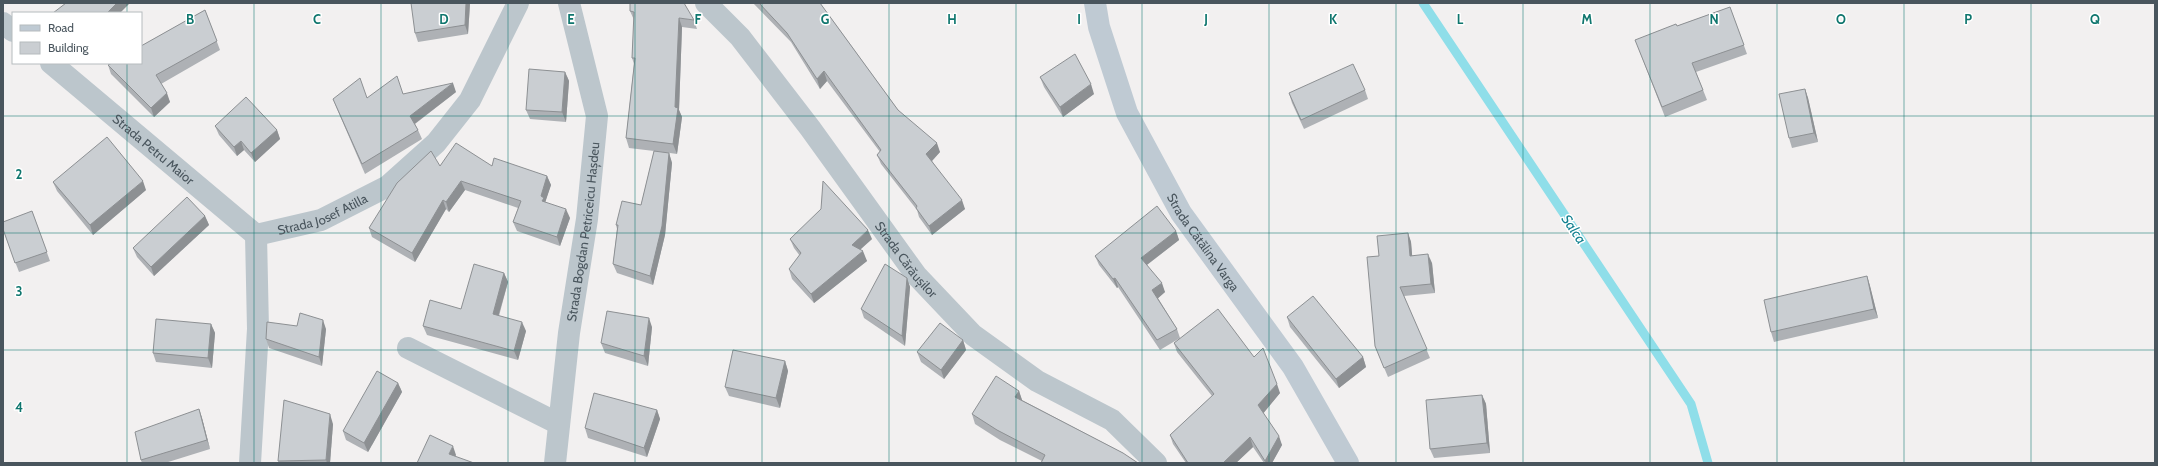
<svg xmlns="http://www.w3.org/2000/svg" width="2158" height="466" viewBox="0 0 2158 466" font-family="Cabin,sans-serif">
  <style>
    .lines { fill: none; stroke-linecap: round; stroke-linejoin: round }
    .stream { stroke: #8fdee9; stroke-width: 9 }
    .street { stroke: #bcc6cc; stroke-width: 22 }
    .secondary { stroke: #bfcad3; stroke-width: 22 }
    .wall { fill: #aeb1b5 }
    .shaded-wall { fill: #8d9093 }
    .building { fill: #caced2; stroke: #8d9093 }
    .grid { fill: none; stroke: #0f766e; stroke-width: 1; stroke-opacity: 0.55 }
    .labels { text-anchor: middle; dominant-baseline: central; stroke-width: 3; stroke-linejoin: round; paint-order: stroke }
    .street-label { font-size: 13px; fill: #49555d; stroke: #fff }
    .water-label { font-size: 14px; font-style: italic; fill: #118090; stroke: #fff }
    .grid-label { font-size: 13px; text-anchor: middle; font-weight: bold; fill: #0f766e; stroke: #fff; stroke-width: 3; stroke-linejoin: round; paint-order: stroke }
  </style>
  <rect width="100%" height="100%" fill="#f2f0f0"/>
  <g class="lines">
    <polyline class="stream" points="1423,3 1691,404 1708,463"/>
    <g class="street">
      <path id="s1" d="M 706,3 L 740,37 L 810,128 L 916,275 L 973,335 L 1037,381 L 1112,420 L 1156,463"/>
      <polyline points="3,23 13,31"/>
      <path id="s2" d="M 51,63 L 256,235"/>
      <polyline points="408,348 559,424"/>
      <path id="s3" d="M 250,463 L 258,329 L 256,235 L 321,220 L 388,186 L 436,143 L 470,100 L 518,3"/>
      <path id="s4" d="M 555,463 L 569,333 L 587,219 L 597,116 L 569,3"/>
    </g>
    <path class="secondary" id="s5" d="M 1095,3 L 1099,27 L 1127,113 L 1181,213 L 1293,367 L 1348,463"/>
  </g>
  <g class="wall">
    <polygon points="470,3 468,34 418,42 415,33"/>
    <polygon points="753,3 820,3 898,110 940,152 932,161 965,209 932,235 919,217 917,210 881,164 877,155 880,152 827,81 820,89 791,42"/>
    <polygon points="1730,7 1747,54 1696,72 1707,100 1665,117 1639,50 1677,26"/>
    <polygon points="205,10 220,50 161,84 170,102 154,117 111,74 108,65"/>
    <polygon points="630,11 694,20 697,29 682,27 679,110 682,117 677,154 656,151 669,153 672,163 665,235 653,285 617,273 613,264 617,229 616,225 641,205 654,151 629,148 626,138 634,64 632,58 634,20"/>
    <polygon points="565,72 569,81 566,122 530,119 526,110"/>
    <polygon points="1040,77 1094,94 1063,117 1044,87"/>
    <polygon points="1805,89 1808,98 1818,142 1792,148 1789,138"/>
    <polygon points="1365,90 1368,99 1304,129 1292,103 1289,93"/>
    <polygon points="456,92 415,124 418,130 422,139 365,174 337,109 333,99 367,98 403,94"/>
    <polygon points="215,126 277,130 280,139 255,162 244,150 237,156 219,135"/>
    <polygon points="440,166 492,166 547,176 551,185 545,202 570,218 560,246 517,231 513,222 518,208 465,190 449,212 446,209 415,262 372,237 369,228"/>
    <polygon points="53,182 146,190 93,235 57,191"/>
    <polygon points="32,211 50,261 19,272 3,230"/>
    <polygon points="205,216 209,225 154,276 137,257 133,248"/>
    <polygon points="1176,231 1179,240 1147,265 1165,292 1158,298 1177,329 1180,338 1280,393 1263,413 1282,445 1272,463 1264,463 1253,447 1236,463 1186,463 1173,444 1170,435 1212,396 1177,352 1174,343 1180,338 1160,350 1118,287 1117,288 1099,265 1095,256"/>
    <polygon points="1408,233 1411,242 1412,256 1432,263 1435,293 1404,296 1430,358 1388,377 1375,346 1379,256"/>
    <polygon points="790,239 872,239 860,250 867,261 814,303 792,279 789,269 800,256 794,248"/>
    <polygon points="504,273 508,282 499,316 526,331 518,360 427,335 423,326 461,309"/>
    <polygon points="1867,276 1870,286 1878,318 1774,342 1771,332"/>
    <polygon points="907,278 910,287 905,346 864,318 861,309"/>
    <polygon points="1287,317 1363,357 1366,367 1339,388 1290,327"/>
    <polygon points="211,324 215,333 212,368 156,362 153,353"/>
    <polygon points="652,327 648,366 605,353 601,343"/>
    <polygon points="326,329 322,366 269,348 266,339"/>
    <polygon points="963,340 966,350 944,379 921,362 917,352"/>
    <polygon points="785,361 788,371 780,408 729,396 725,387"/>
    <polygon points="398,383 402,392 368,452 346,440 343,431"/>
    <polygon points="1019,391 1022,400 1123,453 1042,461 1000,440 975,424 972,414"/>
    <polygon points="1482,395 1486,404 1490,453 1434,458 1430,449"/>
    <polygon points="199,409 202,418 210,449 165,463 142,463 141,460"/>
    <polygon points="657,410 660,419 647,457 588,438 585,428"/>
    <polygon points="333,424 330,463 279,463 278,461"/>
  </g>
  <g class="shaded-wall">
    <polygon points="117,3 130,3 120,13 107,13"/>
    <polygon points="466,3 470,3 468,34 465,25"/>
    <polygon points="679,18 682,27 679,110 682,117 677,154 673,144 675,107"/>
    <polygon points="824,71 827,81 820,89 817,79"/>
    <polygon points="565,72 569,81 566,122 562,112"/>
    <polygon points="453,83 456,92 413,125 410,116"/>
    <polygon points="1091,84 1094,94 1063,117 1060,107"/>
    <polygon points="1805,89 1808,98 1818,142 1814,133"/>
    <polygon points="167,93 170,102 154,117 151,108"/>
    <polygon points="277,130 280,139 255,162 251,153"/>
    <polygon points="241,141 244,150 237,156 234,147"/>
    <polygon points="937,143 940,152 930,163 926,154"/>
    <polygon points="669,153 672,163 665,235 653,285 650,276"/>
    <polygon points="547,176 551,185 545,203 546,210 541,196"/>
    <polygon points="143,181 146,190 93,235 90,225"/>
    <polygon points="461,181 465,190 449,212 446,202"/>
    <polygon points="443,200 446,209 415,262 412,253"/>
    <polygon points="962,200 965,209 932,235 929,226"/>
    <polygon points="566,209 570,218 560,246 557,237"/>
    <polygon points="205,216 209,225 154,276 151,267"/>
    <polygon points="868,230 872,239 855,254 852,245"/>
    <polygon points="1176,231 1179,240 1144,267 1141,258"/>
    <polygon points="1408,233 1411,242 1413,265 1410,256"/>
    <polygon points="863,251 867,261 814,303 811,294"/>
    <polygon points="1428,254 1432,263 1435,293 1431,284"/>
    <polygon points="504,273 508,282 496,324 493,314"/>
    <polygon points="1867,276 1870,286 1878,318 1874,309"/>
    <polygon points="907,278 910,287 905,346 902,336"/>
    <polygon points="1115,278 1118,287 1117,288 1113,279"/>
    <polygon points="1162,283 1165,292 1156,300 1152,290"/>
    <polygon points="649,318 652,327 648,366 644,356"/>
    <polygon points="323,320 326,329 322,366 319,357"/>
    <polygon points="522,322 526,331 518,360 514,351"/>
    <polygon points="211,324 215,333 212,368 208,358"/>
    <polygon points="963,340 966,350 944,379 941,370"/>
    <polygon points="1363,357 1366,367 1339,388 1336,379"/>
    <polygon points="785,361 788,371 780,408 776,398"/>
    <polygon points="398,383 402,392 368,452 364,443"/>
    <polygon points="1277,384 1280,393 1262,415 1258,405"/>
    <polygon points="1019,391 1022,400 1018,406 1015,397"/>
    <polygon points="1482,395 1486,404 1490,453 1487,443"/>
    <polygon points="199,409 202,418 210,449 207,440"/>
    <polygon points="657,410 660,419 647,457 644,448"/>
    <polygon points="330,414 333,424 330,463 327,463 326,460"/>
    <polygon points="1279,436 1282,445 1272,463 1266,463 1265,461"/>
    <polygon points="1250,437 1253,447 1236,463 1223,463"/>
    <polygon points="453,446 456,455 453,463 449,454"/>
  </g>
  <g class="building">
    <polygon points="66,3 117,3 107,13 53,13"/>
    <polygon points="411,3 466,3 465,25 415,33"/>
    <polygon points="630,3 684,3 694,20 679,18 675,107 678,108 673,144 626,138 635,58 632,58 634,12 630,11"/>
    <polygon points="759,3 820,3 898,110 937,143 926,154 962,200 929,226 916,208 917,206 877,155 881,150 824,71 817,79 787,33"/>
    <polygon points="1730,7 1744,45 1692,63 1703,90 1662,107 1635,40 1676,24 1677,26"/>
    <polygon points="205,10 217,41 156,75 167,93 151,108 108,65 112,63 141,63 141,46"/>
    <polygon points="1075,54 1091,84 1060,107 1040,77"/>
    <polygon points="1353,64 1365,90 1301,120 1289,93"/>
    <polygon points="529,69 565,72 562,112 526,110"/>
    <polygon points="397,76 403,94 453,83 410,116 418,130 362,164 333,99 360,78 367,98"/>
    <polygon points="1805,89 1814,133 1789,138 1779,94"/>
    <polygon points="246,97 277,130 251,153 241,141 234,147 215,126"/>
    <polygon points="107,137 143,181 90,225 53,182"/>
    <polygon points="456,143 492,166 494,158 547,176 541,196 544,198 542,201 566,209 557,237 513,222 521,201 461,181 446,202 443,200 412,253 369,228 397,183 431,151 440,166"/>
    <polygon points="654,151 669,153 662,226 650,276 613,264 618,225 616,225 622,201 641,205"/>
    <polygon points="823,181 868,230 852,245 863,251 811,294 789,269 801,253 790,239 821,209"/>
    <polygon points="187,197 205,216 151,267 133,248"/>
    <polygon points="1157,206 1176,231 1141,258 1162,283 1152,290 1177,329 1157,340 1115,278 1113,279 1095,256"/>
    <polygon points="32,211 47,252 15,263 3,229 3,222"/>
    <polygon points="1408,233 1410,256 1428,254 1431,284 1400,287 1427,349 1384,368 1375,346 1367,257 1379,256 1377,236"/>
    <polygon points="474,264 504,273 493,314 522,322 514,351 423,326 430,300 461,309"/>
    <polygon points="885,264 907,278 902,336 861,309"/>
    <polygon points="1867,276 1874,309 1771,332 1764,300"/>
    <polygon points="1313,296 1363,357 1336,379 1287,317"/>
    <polygon points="1218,309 1254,357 1263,348 1277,384 1258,405 1279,436 1265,461 1250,437 1223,463 1188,463 1170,435 1214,394 1174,343"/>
    <polygon points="607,311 649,318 644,356 601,343"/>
    <polygon points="300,313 323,320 319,357 266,339 267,322 297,326"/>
    <polygon points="156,319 211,324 208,358 153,353"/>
    <polygon points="940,323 963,340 941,370 917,352"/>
    <polygon points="733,350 785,361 776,398 725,387"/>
    <polygon points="377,371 398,383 364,443 343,431"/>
    <polygon points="996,376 1019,391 1015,397 1123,453 1138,463 1041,463 1045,455 997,430 972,414"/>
    <polygon points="594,393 657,410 644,448 585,428"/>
    <polygon points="1482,395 1487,443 1430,449 1426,400"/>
    <polygon points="284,400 330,414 326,460 278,461"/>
    <polygon points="199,409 207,440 141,460 135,432"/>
    <polygon points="430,435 453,446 449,454 474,463 417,463"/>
  </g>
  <path class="grid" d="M 127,3 L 127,13M 254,3 L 254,463M 381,3 L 381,463M 508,3 L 508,463M 635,3 L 635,463M 762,3 L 762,463M 889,3 L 889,463M 1016,3 L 1016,463M 1142,3 L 1142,463M 1269,3 L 1269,463M 1396,3 L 1396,463M 1523,3 L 1523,463M 1650,3 L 1650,463M 1777,3 L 1777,463M 1904,3 L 1904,463M 2031,3 L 2031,463M 127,63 L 127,463M 3,116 L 2155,116M 3,233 L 2155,233M 3,350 L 2155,350"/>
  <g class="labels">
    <g class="street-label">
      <text stroke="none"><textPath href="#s2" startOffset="134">Strada Petru Maior</textPath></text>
      <text stroke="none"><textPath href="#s3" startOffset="298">Strada Josef Atilla</textPath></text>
      <text stroke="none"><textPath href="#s4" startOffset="233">Strada Bogdan Petriceicu Hașdeu</textPath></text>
      <text stroke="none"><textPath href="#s5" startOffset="265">Strada Cătălina Varga</textPath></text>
      <text stroke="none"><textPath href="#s1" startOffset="326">Strada Cărăușilor</textPath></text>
    </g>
    <g class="water-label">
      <text transform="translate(1574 229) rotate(56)">Salca</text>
    </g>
  </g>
  <g class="grid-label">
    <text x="190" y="24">B</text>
    <text x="317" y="24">C</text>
    <text x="444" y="24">D</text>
    <text x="571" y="24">E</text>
    <text x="698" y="24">F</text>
    <text x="825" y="24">G</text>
    <text x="952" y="24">H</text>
    <text x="1079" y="24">I</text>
    <text x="1206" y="24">J</text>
    <text x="1333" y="24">K</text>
    <text x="1460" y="24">L</text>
    <text x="1587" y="24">M</text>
    <text x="1714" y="24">N</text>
    <text x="1841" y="24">O</text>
    <text x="1968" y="24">P</text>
    <text x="2095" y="24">Q</text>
    <text x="19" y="179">2</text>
    <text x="19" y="296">3</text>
    <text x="19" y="412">4</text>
  </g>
  <rect width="2158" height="466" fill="none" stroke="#49555d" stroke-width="8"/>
  <rect x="12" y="12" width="130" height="52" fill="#ffffff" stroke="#b6bbbe"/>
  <rect x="20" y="25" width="20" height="6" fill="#bfcad3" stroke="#b6bbbe"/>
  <text x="48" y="32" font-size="12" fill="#49555d">Road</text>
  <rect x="20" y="42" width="20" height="12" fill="#caced2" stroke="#b6bbbe"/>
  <text x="48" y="52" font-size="12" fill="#49555d">Building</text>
</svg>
